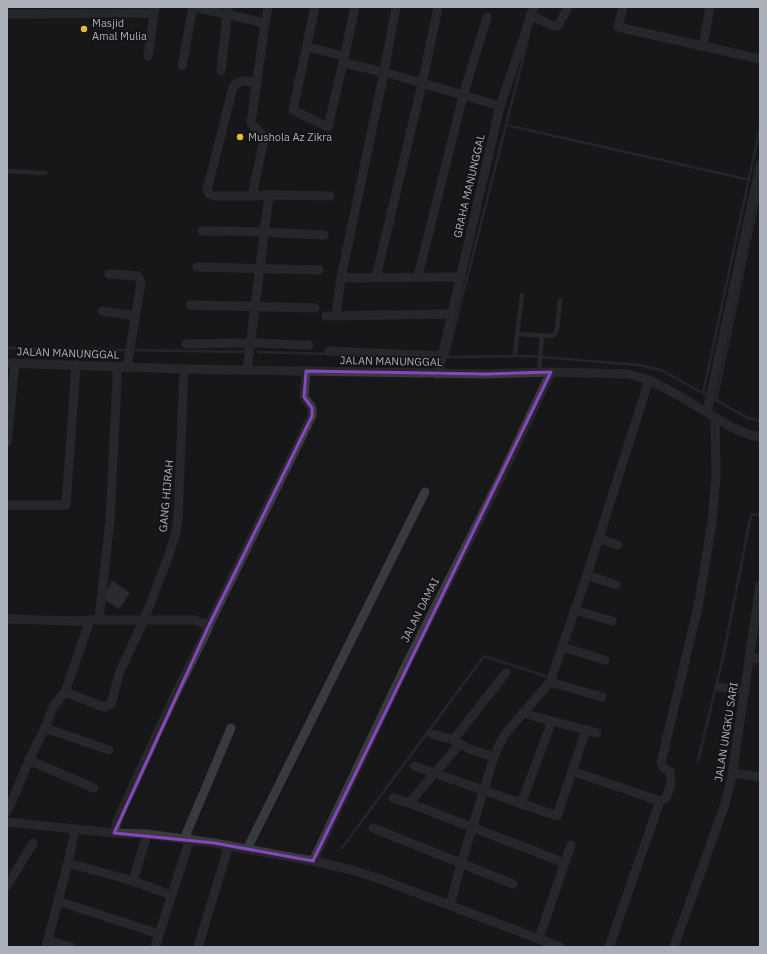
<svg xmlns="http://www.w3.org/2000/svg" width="767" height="954" viewBox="0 0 767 954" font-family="'IBM Plex Sans',sans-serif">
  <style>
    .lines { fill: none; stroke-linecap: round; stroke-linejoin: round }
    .stream { stroke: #2f363e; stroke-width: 2.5 }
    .building { fill: #424347; stroke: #333236 }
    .service { stroke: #393a3f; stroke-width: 4.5 }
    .minor { stroke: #393a3f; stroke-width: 9 }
    .marked { fill: none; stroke: #8546be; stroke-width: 3; stroke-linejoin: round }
    .poi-dot { fill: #e7ba43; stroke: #131315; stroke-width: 1.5 }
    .labels { text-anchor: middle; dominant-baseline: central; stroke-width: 3.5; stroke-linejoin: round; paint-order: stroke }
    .poi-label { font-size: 11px; fill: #abafb9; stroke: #131315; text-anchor: start }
    .street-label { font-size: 11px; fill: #abafb9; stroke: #131315 }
  </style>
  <rect width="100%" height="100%" fill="#18181a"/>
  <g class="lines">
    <g class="stream">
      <polyline points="506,125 529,35"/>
      <polyline points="7,348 245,352"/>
      <polyline points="258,352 329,354"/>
      <polyline points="703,394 760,127"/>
      <polyline points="708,396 661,370 639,365 529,356 447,357 506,125 750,180"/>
      <polyline points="712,398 746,417 760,421"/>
      <polyline points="716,401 760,191"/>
      <polyline points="698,761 724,653 751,514 760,515"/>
      <polyline points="342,848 484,656 545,676"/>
    </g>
  </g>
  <polygon class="building" points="112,581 130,593 119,609 103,598"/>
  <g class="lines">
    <g class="service">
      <polyline points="7,171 45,173"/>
      <polyline points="517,334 551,336 554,335 557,329 560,300"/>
      <polyline points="515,353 522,295"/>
      <polyline points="539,372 542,336"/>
    </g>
    <g class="minor">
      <polyline points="194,7 265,23 251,123 262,135 264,139 252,196 269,195 247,370"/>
      <polyline points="315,7 293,110 328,127 343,63"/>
      <polyline points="355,7 343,63 384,72 500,106"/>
      <polyline points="623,7 618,27 760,59"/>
      <polyline points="7,14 154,13"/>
      <polyline points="530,15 553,26 558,26 568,7"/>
      <polyline points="265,23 268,7"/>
      <polyline points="703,46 710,7"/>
      <polyline points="307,47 344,56"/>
      <polyline points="148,56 155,7"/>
      <polyline points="182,66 193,7"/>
      <polyline points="221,71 228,7"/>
      <polyline points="269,195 330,196"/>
      <path d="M 252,196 L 215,196 L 209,194 L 207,190 L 233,87 C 239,79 248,81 257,82"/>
      <polyline points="202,231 264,232 324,235"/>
      <polyline points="197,267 319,270"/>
      <polyline points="109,274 138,276 141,283 127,367"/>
      <polyline points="418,276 463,96 487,17"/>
      <polyline points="376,277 422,84 438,7"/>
      <polyline points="341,278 384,72 396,7"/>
      <polyline points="190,305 315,308"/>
      <polyline points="102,311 135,316"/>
      <polyline points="336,315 341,278 461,277"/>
      <polyline points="326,316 451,314"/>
      <polyline points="186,344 251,343 309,345"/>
      <polyline points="329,351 441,356"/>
      <polyline points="7,363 184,369 487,374 551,372 628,374 649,380 678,395 731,427 750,435 760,437"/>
      <polyline points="438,374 500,106 534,7"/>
      <polyline points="707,412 760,165"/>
      <polyline points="7,442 15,363"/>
      <polyline points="7,505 66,505 76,365"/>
      <polyline points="598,538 618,545"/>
      <polyline points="587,575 616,585"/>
      <polyline points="574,610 612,621"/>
      <polyline points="7,619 76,621 90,620"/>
      <polyline points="99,620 110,520 117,381 117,367"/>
      <polyline points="209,625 312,416 312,408 304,397 306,371"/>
      <polyline points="562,647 605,660"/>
      <polyline points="749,658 760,659"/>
      <polyline points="550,682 602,697"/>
      <polyline points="719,687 745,692"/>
      <polyline points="65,692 104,707 111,704 120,671 144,620 167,560 175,536 178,518 184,369"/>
      <polyline points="45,728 109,750"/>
      <polyline points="586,730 597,733"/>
      <polyline points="432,734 453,740"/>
      <polyline points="494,757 499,745 505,734 550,682 587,575 649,380"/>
      <polyline points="29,760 94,788"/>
      <polyline points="414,766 557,816 586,730 522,713"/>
      <polyline points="572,771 660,801"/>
      <polyline points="733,773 760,777"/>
      <polyline points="393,798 409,803 565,863"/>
      <polyline points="409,803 460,744"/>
      <polyline points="521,804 552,721"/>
      <polyline points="7,812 31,756 45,728 54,705 65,692 90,620 195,620 209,625 207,631 174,697 117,821 114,833 147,834 214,843 313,861 352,870 380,879 560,947"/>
      <polyline points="7,822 114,833"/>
      <polyline points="373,828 513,884"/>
      <polyline points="75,830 68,863 133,881"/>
      <polyline points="147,834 133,881 171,895"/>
      <polyline points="184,839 231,728"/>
      <polyline points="247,849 425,492"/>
      <polyline points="313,861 408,661 501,477 551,372"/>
      <polyline points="7,886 33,843"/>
      <polyline points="58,901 159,934"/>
      <polyline points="450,905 461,864 494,757 469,749 453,740 506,673"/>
      <polyline points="539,938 571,845"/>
      <polyline points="48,940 71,947"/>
      <polyline points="46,947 68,863"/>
      <polyline points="155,947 190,839"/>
      <polyline points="198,947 229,845"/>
      <polyline points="609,947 660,801 666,798 671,784 670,772 663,767 661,763 699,602 712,522 716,476 715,418"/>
      <polyline points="674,947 725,804 732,776 760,585"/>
    </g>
  </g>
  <path d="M0 0H767V954H0ZM 306,371 L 487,374 L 551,372 L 313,861 L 214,843 L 114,833 L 209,625 L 312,416 L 312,408 L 304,397 Z" fill="#18181a" fill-opacity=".55" fill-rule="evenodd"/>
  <path class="marked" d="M 306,371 L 487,374 L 551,372 L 313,861 L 214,843 L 114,833 L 209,625 L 312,416 L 312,408 L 304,397 Z"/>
  <g class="poi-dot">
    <circle cx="84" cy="29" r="4"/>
    <circle cx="240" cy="137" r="4"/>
  </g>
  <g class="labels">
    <g class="poi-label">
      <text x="92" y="23">Masjid<tspan x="92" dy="13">Amal Mulia</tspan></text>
      <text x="248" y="137">Mushola Az Zikra</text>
    </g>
    <g class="street-label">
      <text transform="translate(469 186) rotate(-77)">GRAHA MANUNGGAL</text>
      <text transform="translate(68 353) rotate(2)">JALAN MANUNGGAL</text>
      <text transform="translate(391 361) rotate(1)">JALAN MANUNGGAL</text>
      <text transform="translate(166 496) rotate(-85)">GANG HIJRAH</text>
      <text transform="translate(420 610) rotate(-63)">JALAN DAMAI</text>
      <text transform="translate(726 732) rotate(-81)">JALAN UNGKU SARI</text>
    </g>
  </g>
  <rect width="767" height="954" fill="none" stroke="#abafb9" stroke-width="16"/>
</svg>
